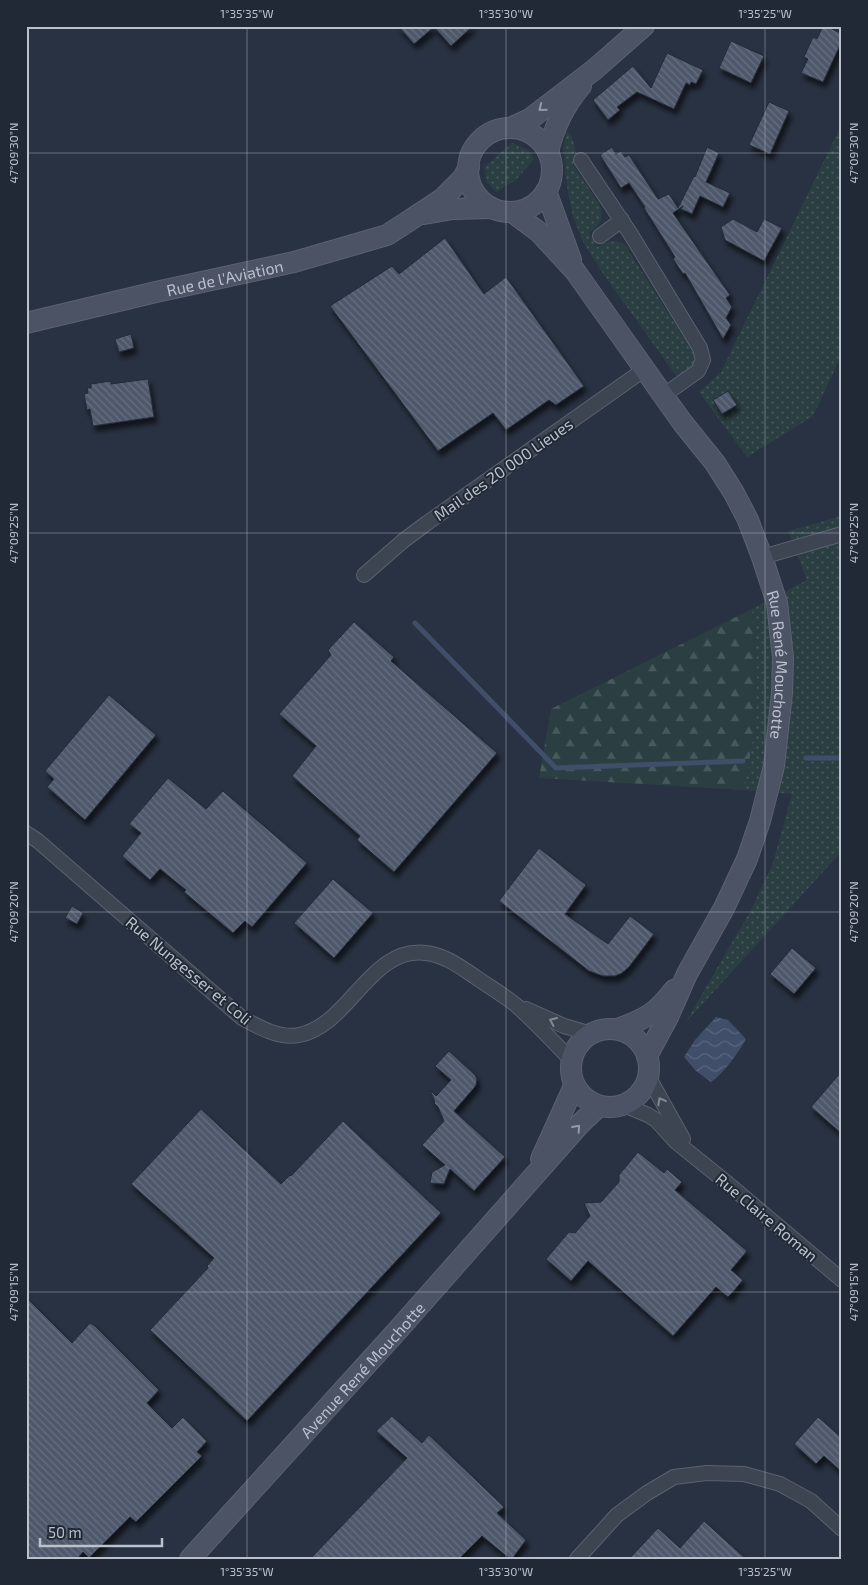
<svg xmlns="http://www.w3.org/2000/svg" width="868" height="1585" viewBox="0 0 868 1585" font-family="'Exo 2',sans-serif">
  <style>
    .green { fill: url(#green-dots) }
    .forest { fill: url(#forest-firs) }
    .water { fill: url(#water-waves) }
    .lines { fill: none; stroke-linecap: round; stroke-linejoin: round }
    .stream { stroke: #404e6a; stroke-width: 5 }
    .building { fill: url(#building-back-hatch); stroke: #242b39; filter: url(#shadow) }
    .street-casing { stroke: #5b626f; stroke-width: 16 }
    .secondary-casing { stroke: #5b626f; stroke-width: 22 }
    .street { stroke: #3d4452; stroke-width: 14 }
    .secondary { stroke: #4b5365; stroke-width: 20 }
    .oneway { stroke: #939aa8 }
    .oneway2 { stroke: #828895 }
    .ticks { fill: none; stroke: #bac0cc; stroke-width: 1; stroke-opacity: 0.45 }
    .labels { text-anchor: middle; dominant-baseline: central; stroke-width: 4; stroke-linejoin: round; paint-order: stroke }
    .street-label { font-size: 16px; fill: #bac0cc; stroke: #212937 }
    .neatline { fill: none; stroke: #bac0cc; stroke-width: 2 }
    .ticks-label { font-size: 12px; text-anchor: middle; fill: #bac0cc }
  </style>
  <defs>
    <pattern id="green-dots" width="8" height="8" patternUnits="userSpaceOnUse" patternTransform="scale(1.25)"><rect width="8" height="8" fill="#2b3f43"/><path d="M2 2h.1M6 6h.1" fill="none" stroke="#48595d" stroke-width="1.8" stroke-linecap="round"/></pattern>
    <pattern id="forest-firs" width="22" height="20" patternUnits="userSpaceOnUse" patternTransform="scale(1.25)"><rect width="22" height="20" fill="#2b3f43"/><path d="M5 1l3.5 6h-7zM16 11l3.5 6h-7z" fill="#48595d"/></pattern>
    <pattern id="water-waves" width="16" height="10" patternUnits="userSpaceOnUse" patternTransform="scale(1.25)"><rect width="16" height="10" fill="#404e6a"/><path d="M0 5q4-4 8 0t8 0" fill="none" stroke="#5a667e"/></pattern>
    <pattern id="building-back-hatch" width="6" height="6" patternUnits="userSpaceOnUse" patternTransform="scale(1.25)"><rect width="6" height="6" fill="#4f596b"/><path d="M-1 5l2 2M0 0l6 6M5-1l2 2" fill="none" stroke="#666f7f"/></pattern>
    <filter id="shadow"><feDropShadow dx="3" dy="5.5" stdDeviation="2.5" flood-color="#0009"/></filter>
  </defs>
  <rect width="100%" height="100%" fill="#293242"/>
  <g class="green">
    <polygon points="842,124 842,354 813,416 747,457 699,392 721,372"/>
    <path d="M 567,131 C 575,137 574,151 579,160 L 573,165 L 599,204 C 605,219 601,224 589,233 L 597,247 C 607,240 614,238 625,245 L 692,351 C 699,365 689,371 679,380 L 602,272 L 582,240 L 573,216 L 567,186 L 563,148 Z"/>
    <polygon points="512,143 528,150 534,159 516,180 496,192 487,182 484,167"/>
    <polygon points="842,516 842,851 686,1022 752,908 773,863 792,794 744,790 754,733 757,675 752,609 807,580 788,531"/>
  </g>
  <polygon class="forest" points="752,609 757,675 754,733 744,790 539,778 551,709"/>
  <path class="water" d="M 716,1017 L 728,1020 L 746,1039 C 739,1052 723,1074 711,1082 L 696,1071 L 684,1057 L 695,1040 Z"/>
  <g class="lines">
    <g class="stream">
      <polyline points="415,623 556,768 743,761"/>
      <polyline points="806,758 842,758"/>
    </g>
  </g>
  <g class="building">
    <polygon points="398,26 473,26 451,46 434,27 414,44"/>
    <polygon points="823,26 826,26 842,34 842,41 823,82 801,73 808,59 804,57 813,37 817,39"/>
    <polygon points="731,41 764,56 751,83 719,68"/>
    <polygon points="667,53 703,70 696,84 691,82 690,85 686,83 674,109 637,92 617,107 620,110 608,120 593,100 633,66 651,88"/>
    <polygon points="769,102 789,111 770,154 749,145"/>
    <polygon points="612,147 616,154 621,151 625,157 629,155 658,199 669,194 678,208 694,176 695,177 707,147 719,153 706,182 730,193 723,207 700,196 692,214 681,209 683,206 673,213 730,295 726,298 732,307 726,318 731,325 723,339 685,273 683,274 673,259 675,257 644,208 645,207 629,183 621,188 600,155"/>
    <polygon points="733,219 757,232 764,219 782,228 764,261 725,240 721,227"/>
    <polygon points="445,238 484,294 506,277 584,386 556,405 549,400 506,430 493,413 438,451 330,306 392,266 399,274"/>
    <polygon points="131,334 134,348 119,352 115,339"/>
    <polygon points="148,379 154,417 93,426 90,409 87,410 84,394 88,393 87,388 91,388 91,384 111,381 111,384"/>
    <polygon points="728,391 737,405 722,414 713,400"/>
    <polygon points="354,622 394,657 391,661 497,753 394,872 357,840 360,836 292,776 316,746 279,714 331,655 328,650"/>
    <polygon points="109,695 156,735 85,820 47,787 54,779 45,771"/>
    <polygon points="168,778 206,809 223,791 307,863 252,927 245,921 233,933 184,892 186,890 160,869 150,880 122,856 141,833 129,824"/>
    <polygon points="539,848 586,885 565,914 608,944 630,916 654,934 629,967 622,973 615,976 603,976 589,971 499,901"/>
    <polygon points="333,879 373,913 334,958 294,923"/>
    <polygon points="72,906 83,913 77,924 65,918"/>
    <polygon points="792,948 816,968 794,994 770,974"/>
    <polygon points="449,1051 475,1075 477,1079 476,1085 474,1088 454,1111 505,1157 474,1191 450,1169 444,1184 430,1183 432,1172 445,1165 422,1145 444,1121 438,1107 434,1103 435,1102 430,1090 436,1096 451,1080 435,1066"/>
    <polygon points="842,1071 842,1134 811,1107"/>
    <polygon points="201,1109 281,1184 290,1175 291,1176 343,1121 441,1213 247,1421 150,1330 208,1268 207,1266 214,1258 131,1184"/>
    <polygon points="638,1152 664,1173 667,1169 682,1182 675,1190 747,1251 731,1270 743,1280 732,1293 728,1297 716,1287 673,1336 588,1261 571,1281 546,1259 569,1232 575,1233 590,1216 584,1203 601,1202 619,1182 619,1175"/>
    <polygon points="26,1297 72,1343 90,1323 95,1326 159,1390 147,1403 172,1428 183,1417 207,1441 197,1452 202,1456 136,1522 130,1517 89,1558 83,1552 77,1559 26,1559"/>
    <polygon points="392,1416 422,1443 429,1435 504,1507 497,1513 526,1540 512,1559 510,1559 482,1536 459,1559 310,1559 407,1458 376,1431"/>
    <polygon points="818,1417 842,1438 842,1472 824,1456 816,1464 794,1444"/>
    <polygon points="704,1521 746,1559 629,1559 658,1528 680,1548"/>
  </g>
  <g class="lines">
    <g class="street-casing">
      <g id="street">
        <polyline points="581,160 630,233 700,348 703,360 698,371 664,395"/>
        <polyline points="600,236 622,220"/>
        <polyline points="762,557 842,534"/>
        <polyline points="364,575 403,541 427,523 645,369"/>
        <path d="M 26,833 L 38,841 L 242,1018 C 259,1027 279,1039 299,1035 C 350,1025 370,946 426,953 C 444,955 459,966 474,976 C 488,986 504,995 517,1006 C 536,1023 554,1042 571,1060"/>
        <polyline points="526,1009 564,1026 591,1034"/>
        <polyline points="649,1078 683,1139"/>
        <polyline points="624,1105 648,1115 656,1120 675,1141 727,1183 842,1280"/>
        <polyline points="577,1559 617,1515 647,1493 674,1477 707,1473 744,1474 780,1484 811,1501 842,1529"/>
      </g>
    </g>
    <g class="secondary-casing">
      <g id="secondary">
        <polyline points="510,128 530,119 595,69 644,26"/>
        <circle cx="510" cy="170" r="42"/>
        <path d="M 548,152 C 554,127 564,106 581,86"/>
        <polyline points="546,191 571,260"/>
        <path id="s1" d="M 512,212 L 539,232 L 575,271 L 682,422 L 715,463 L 734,493 L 748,520 L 762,557 L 777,603 L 783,658 L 782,693 L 774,766 L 760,821 L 747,859 L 724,908 L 687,974 L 668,1017 L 647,1056"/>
        <polyline points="424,214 453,209 492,208"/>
        <path id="s2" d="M 26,323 L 156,292 L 294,262 L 387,235 L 401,226 L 442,199 L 463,178 L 469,167"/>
        <circle cx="610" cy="1068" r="39"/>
        <path d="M 618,1029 C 647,1018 655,1014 674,990"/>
        <polyline points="541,1159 574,1086"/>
        <path id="s3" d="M 190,1559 L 397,1331 L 580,1124 L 599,1106"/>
      </g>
    </g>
    <use href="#street" class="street"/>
    <use href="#secondary" class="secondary"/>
  </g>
  <defs><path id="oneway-chevron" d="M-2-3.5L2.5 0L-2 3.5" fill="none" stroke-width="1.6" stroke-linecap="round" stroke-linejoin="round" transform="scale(1.25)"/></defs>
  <g class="oneway">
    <use href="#oneway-chevron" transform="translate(542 108) rotate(141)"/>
    <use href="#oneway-chevron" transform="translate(577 1128) rotate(-48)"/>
  </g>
  <g class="oneway2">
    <use href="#oneway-chevron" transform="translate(553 1021) rotate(-156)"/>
    <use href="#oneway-chevron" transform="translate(661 1101) rotate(-118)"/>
  </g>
  <path class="ticks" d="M 247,26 L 247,1559M 506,26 L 506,1559M 765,26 L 765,1559M 26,153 L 842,153M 26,533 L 842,533M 26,912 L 842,912M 26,1292 L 842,1292"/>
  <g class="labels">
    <g class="street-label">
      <text stroke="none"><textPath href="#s2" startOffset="204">Rue de l'Aviation</textPath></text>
      <text transform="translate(503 469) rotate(-35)">Mail des 20 000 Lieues</text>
      <text stroke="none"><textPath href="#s1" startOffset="540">Rue René Mouchotte</textPath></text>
      <text transform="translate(189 970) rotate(40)">Rue Nungesser et Coli</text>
      <text transform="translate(767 1217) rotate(40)">Rue Claire Roman</text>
      <text stroke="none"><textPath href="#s3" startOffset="256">Avenue René Mouchotte</textPath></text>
    </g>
  </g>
  <rect width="868" height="1585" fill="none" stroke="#212937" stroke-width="55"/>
  <path d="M40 1538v8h122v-8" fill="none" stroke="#bac0cc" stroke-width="2.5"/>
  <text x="48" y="1538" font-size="15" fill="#bac0cc" stroke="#212937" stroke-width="4" paint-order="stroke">50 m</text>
  <rect x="28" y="28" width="812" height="1530" class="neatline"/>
  <g class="ticks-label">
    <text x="247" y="18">1°35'35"W</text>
    <text x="506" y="18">1°35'30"W</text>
    <text x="765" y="18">1°35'25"W</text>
    <text transform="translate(14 153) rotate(-90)" y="4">47°09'30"N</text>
    <text transform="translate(854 153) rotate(-90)" y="4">47°09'30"N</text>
    <text transform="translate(14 533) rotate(-90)" y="4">47°09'25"N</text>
    <text transform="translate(854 533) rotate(-90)" y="4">47°09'25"N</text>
    <text transform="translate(14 912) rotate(-90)" y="4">47°09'20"N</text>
    <text transform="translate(854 912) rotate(-90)" y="4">47°09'20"N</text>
    <text transform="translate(14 1292) rotate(-90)" y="4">47°09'15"N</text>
    <text transform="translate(854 1292) rotate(-90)" y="4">47°09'15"N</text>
    <text x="247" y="1576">1°35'35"W</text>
    <text x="506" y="1576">1°35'30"W</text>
    <text x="765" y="1576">1°35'25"W</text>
  </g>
</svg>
